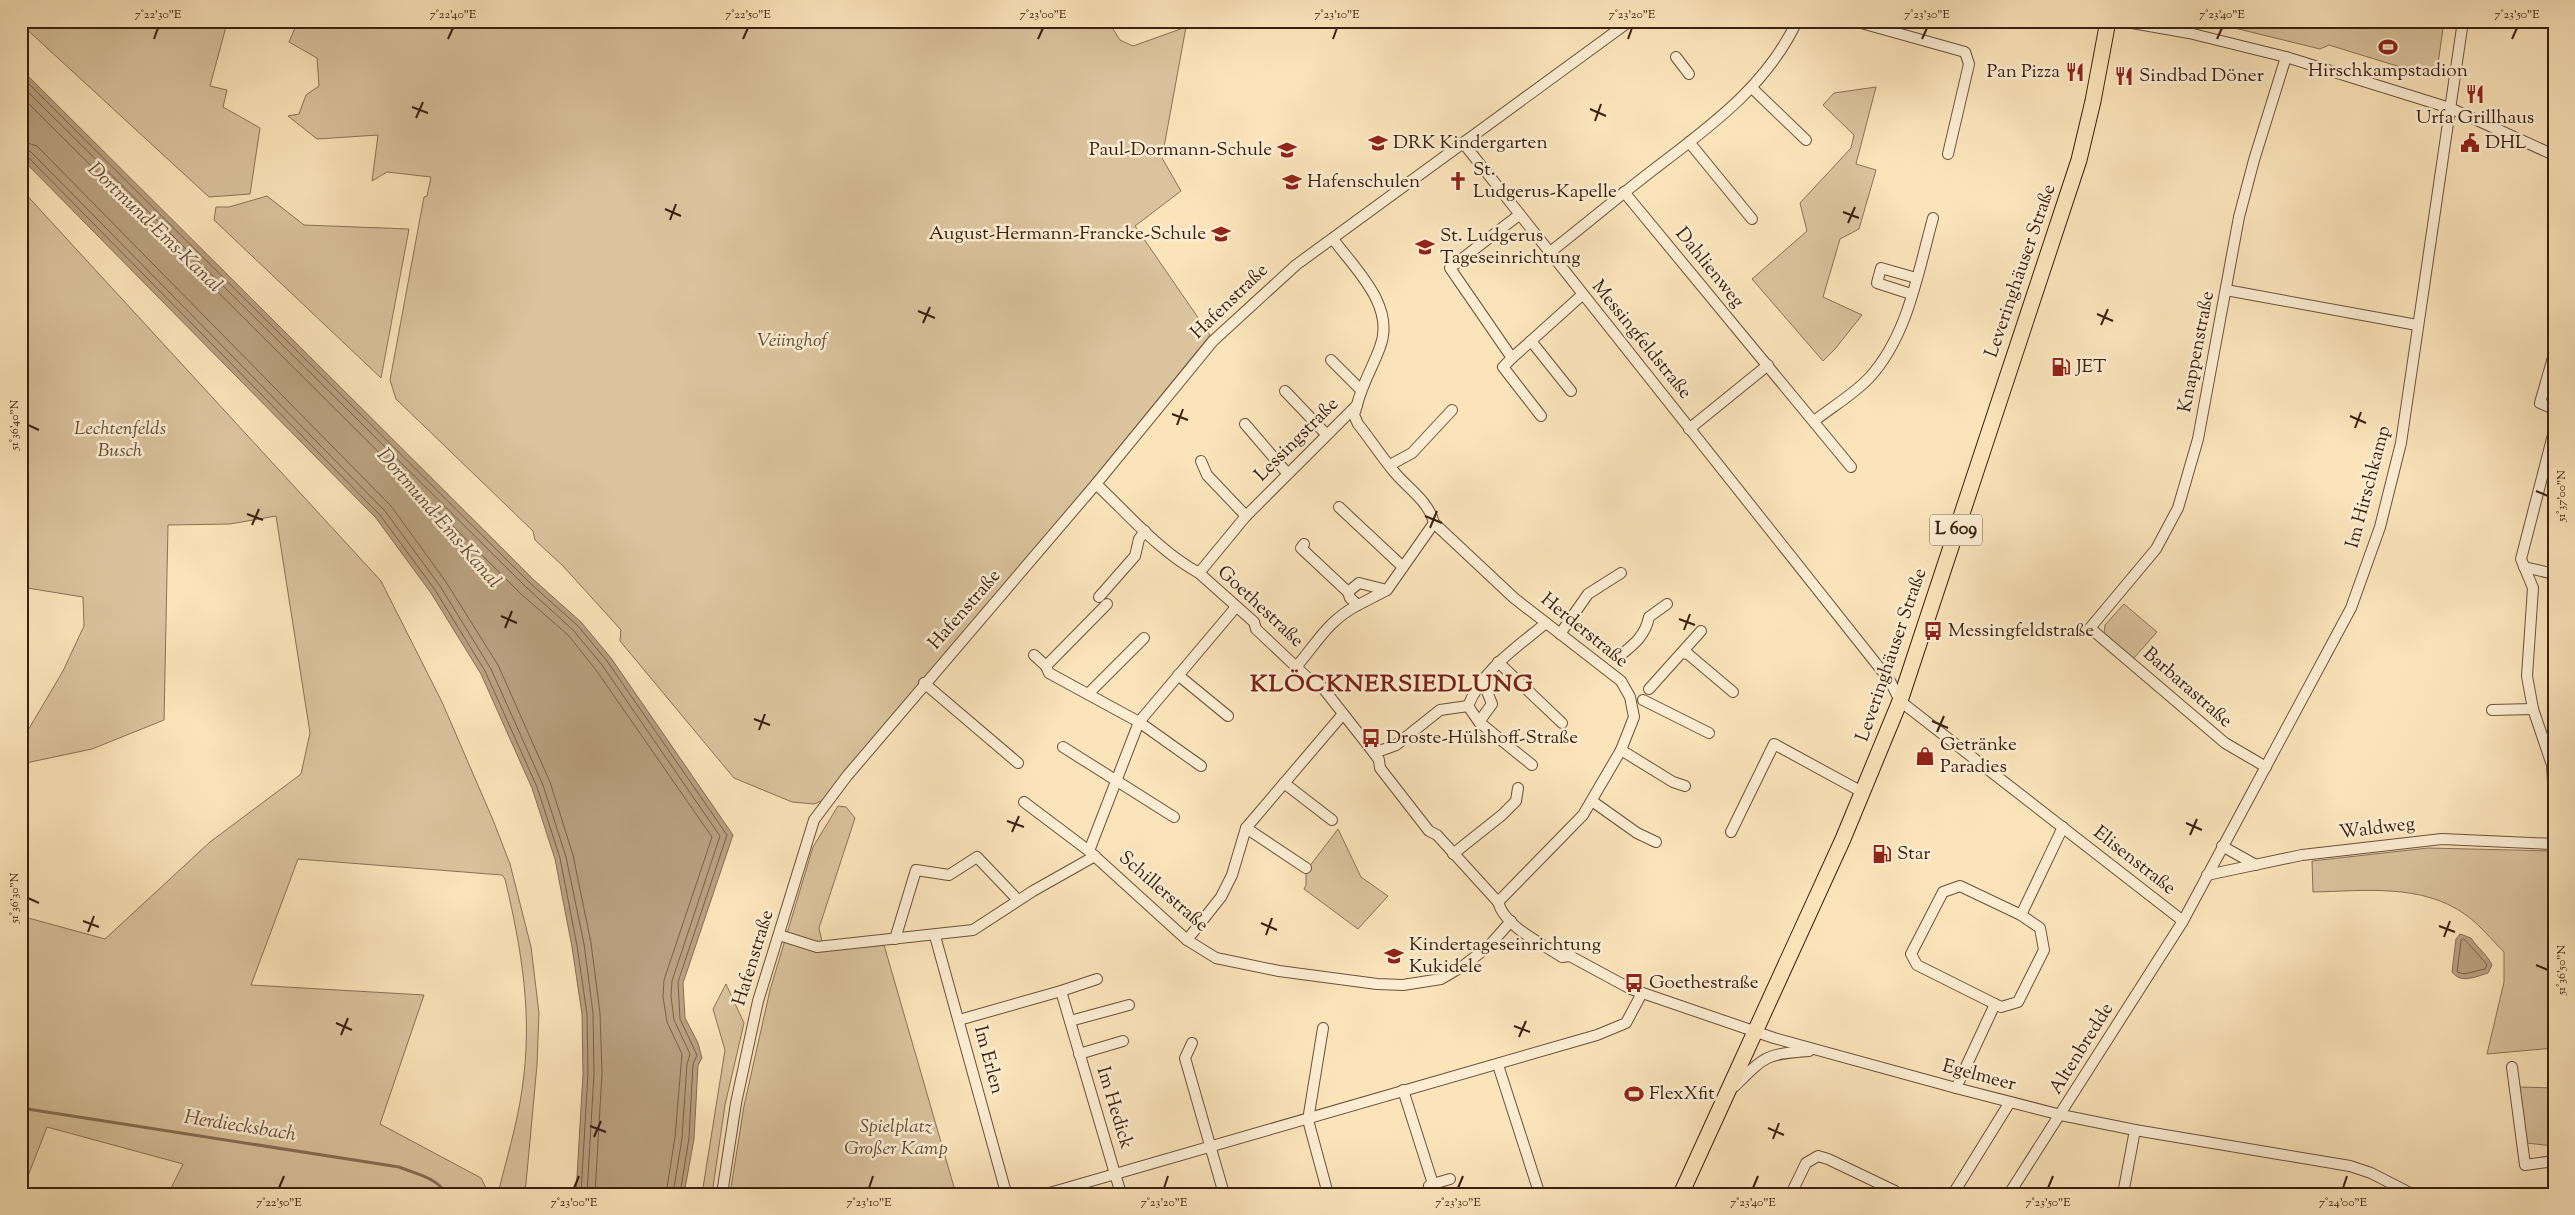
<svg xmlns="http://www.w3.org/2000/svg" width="2575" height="1215" viewBox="0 0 2575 1215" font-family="'Sorts Mill Goudy',serif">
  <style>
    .green { fill: #dac39d; stroke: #8a7257 }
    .water { fill: #b9a181; stroke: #866d54 }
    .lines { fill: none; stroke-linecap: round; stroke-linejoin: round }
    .shore { stroke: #7a6049; stroke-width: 1 }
    .stream { stroke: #866d54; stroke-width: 3 }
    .minor-casing { stroke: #6a513b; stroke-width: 12 }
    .primary-casing { stroke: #3a2011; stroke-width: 17 }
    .minor { stroke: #fcedd2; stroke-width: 10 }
    .primary { stroke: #fbe4ba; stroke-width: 15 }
    .ticks { fill: none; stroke: #3a2011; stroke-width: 2 }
    .labels { text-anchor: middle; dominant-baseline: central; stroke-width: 5; stroke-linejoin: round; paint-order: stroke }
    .shield { fill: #fcedd2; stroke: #745e4b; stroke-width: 1 }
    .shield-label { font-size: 18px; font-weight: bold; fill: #3a2011 }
    .poi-label { font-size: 19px; fill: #3a2011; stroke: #fcedd2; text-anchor: start }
    .street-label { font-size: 19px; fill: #3a2011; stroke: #fcedd2 }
    .park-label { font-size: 19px; font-style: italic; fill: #624934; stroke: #fcedd2 }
    .water-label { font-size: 20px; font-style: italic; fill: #664d38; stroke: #fcedd2 }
    .district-label { font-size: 24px; font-weight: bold; letter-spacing: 1px; fill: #7a1f14; stroke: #fcedd2 }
    .neatline { fill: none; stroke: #3a2011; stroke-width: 2 }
    .ticks-label { font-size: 12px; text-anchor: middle; fill: #3a2011 }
  </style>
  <rect width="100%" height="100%" fill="#fbe4ba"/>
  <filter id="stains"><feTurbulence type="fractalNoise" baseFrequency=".004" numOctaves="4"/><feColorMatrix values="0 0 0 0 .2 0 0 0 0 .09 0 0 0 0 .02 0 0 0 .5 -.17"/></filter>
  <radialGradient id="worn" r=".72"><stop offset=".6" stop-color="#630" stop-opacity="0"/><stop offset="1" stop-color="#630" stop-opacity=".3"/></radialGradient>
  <g class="green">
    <polygon points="21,21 227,23 210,86 227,90 223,107 260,128 250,194 209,197 21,24"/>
    <polygon points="298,21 1108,21 1120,40 1133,46 1186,27 1162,158 1181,191 1135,226 1210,335 945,661 824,800 814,804 792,802 734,778 620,641 621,630 563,566 535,540 533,531 396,399 390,380 424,197 427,196 431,177 387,172 372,181 378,135 317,139 288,116 299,114 306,95 319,86 317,58 289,42"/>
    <polygon points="2206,21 2444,21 2436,78 2329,45 2320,49"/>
    <polygon points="1876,87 1856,164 1876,170 1859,229 1840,239 1823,297 1862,315 1835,349 1823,361 1752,279 1807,231 1800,203 1851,148 1854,135 1823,105 1834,93"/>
    <path d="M 21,189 L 381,581 L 442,702 L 493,820 L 510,864 L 531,947 L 539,1013 L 537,1065 L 525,1194 L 498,1194 C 506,1160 517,1125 522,1090 C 533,1016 522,951 505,879 L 502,875 L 298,859 L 251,985 L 424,995 L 380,1124 L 481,1178 L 489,1194 L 168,1194 L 183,1164 L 47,1127 L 21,1194 L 21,916 L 105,939 L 210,842 L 301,774 L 310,733 L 276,516 L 230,524 L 168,525 L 164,720 L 92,749 L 21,764 L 21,738 L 24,737 L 63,671 L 84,626 L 83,597 L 21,587 Z"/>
    <polygon points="267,196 304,225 409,229 381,378 214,220 216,207 229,207"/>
    <polygon points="2124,604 2157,632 2133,659 2104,634 2105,625"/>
    <polygon points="838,806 846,807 855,818 819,928 824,951 884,945 956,1194 730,1194 744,1106 770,990 813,847"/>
    <polygon points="1338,829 1361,877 1388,896 1358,929 1304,889 1306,885 1306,871"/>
    <path d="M 2428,848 L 2554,851 L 2554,1048 L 2487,1054 L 2504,982 L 2504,952 C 2492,940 2480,925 2466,915 C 2422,883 2364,891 2313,892 L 2312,861 Z"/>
    <polygon points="726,984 744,1023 725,1105 712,1194 702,1194 725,1050 713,1009"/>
    <polygon points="2519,1087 2554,1088 2554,1146 2526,1143"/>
  </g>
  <g class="water">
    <polygon points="21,69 534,580 581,622 611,658 733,835 683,983 685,1018 698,1043 702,1058 698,1065 694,1139 684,1194 576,1194 583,1074 582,1014 572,947 555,859 532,788 481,674 431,593 376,518 21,158"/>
    <path d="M 2460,934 L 2471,938 C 2478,949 2487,954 2492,965 L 2488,973 C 2475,977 2461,984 2452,972 L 2456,939 Z"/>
  </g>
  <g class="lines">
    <g class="shore">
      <polyline points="21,76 531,584 578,626 607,661 727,835 678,982 680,1019 697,1055 693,1064 689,1138 680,1194"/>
      <polyline points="21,85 527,588 573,630 602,665 720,836 672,981 671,996 674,1020 690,1054 687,1064 682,1138 673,1194"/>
      <polyline points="21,96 521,594 568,635 596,670 712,837 664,980 663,997 667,1022 682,1054 675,1137 666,1194"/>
      <polyline points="21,141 37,146 391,506 446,582 498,665 550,782 573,855 591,943 600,1013 602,1073 595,1194"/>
      <polyline points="21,148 31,152 385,511 440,586 491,669 543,785 566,857 584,944 593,1013 594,1073 587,1194"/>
      <polyline points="21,154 27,156 380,515 435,590 485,671 537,787 560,858 577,946 587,1014 588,1073 581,1194"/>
      <path d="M 2464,939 C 2466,941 2486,963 2487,965 L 2485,969 L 2464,974 L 2457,972 L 2461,941 Z"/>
    </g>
    <path class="stream" d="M 21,1108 L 399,1167 C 414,1173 438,1178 446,1194"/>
    <g class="minor-casing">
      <g id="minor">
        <polyline points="1854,21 1965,52 1969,64 1948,154"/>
        <polyline points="2121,21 2189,33 2286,57 2450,108 2554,155"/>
        <polyline points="1676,57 1689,74"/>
        <polyline points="1752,88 1806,140"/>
        <polyline points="1689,142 1752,219"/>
        <polyline points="1464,144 1890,681 1900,701 2183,921"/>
        <polyline points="1624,192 1851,467"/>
        <polyline points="1519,215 1450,268 1512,358 1582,295"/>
        <path d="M 1549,253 C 1581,228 1612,202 1644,177 C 1702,132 1765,90 1797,21"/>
        <polyline points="2226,290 2417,325"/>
        <polyline points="1911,294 1877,283 1881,268 1916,278"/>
        <polyline points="1531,341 1571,391"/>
        <polyline points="2554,354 2540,403 2554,409"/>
        <polyline points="1512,358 1503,367 1541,416"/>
        <polyline points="1331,360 1361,390"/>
        <polyline points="1285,391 1326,434"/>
        <path d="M 1357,405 L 1354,415 L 1358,424 C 1371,440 1382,458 1396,474 C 1409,489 1429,502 1434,523 L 1514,598 L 1621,681 L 1630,697 L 1634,717 L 1621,750 L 1583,815 L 1498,902"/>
        <path d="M 1814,421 C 1832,407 1854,394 1869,378 C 1908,336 1918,272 1933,218"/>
        <polyline points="1245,424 1287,473"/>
        <polyline points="1689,429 1768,365"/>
        <polyline points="2554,431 2521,559 2533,588 2527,676 2533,709 2552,765 2554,798"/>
        <polyline points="1201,461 1207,475 1246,516"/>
        <polyline points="1390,465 1412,453 1452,410"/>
        <path d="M 1096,484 C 1128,514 1160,552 1199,573 L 1254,622 L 1256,629 L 1310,680 L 1319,683 L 1374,753 L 1379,760 L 1380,768 L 1429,831 L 1437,835 L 1498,902 C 1505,927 1541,943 1562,957 L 1570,956 L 1631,989 L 1774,1038 L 1956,1088 L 2061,1115 L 2135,1130 L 2350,1166 L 2371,1173 L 2412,1194"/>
        <polyline points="1339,507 1403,567"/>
        <polyline points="1304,544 1301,548 1348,592"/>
        <polyline points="2524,567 2554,574"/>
        <path d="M 1199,573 L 1246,516 L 1357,405 C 1362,384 1373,367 1380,347 C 1396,306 1355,269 1333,239"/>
        <polyline points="1387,590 1359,583 1348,592 1350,598 1358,605 1387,590 1434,523"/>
        <polyline points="1099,597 1135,556 1139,539 1145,531"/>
        <polyline points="1107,604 1046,666 1049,673 1139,722 1201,766"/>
        <polyline points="1236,607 1139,722 1089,851 1187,940 1216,958 1279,971 1377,984 1403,985 1441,979 1463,966 1489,946 1511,921"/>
        <polyline points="1560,634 1588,594 1621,573"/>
        <polyline points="1682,653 1688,654 1733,692"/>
        <polyline points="1034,655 1046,666"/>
        <path d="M 1617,658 C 1632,646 1645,637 1649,617 L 1667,604"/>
        <polyline points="1498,662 1562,723"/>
        <path d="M 1297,666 C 1318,641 1329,620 1358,605"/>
        <polyline points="1178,675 1228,716"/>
        <path d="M 1482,679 L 1492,704 L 1479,722 L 1468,706 C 1483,669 1516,648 1546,623"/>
        <polyline points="924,683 1018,763"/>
        <polyline points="1649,689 1701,631"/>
        <polyline points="1088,694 1144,638"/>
        <polyline points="1643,700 1709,733"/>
        <polyline points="2492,710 2533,709"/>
        <polyline points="1479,722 1532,765"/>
        <polyline points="1063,747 1174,817"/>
        <polyline points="1621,750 1673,782 1685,786"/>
        <polyline points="1374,753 1396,745 1440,710 1468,706"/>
        <polyline points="2266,767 2225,743 2090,628 2156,549 2178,508 2198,439 2239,217 2254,160 2286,57"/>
        <polyline points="1284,783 1332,820"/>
        <polyline points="1592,801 1637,833 1656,842"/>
        <polyline points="1024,802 1089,851"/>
        <polyline points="1246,828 1306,868"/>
        <polyline points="1731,832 1774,744 1864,793"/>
        <polyline points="2222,846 2256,865"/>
        <polyline points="1453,854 1502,815 1516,801 1518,788"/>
        <polyline points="2207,875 2302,855 2442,839 2554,844"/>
        <polygon points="1960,886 2021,915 2040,928 2044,950 2018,1002 2001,1007 1917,965 1911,954 1943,892"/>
        <polyline points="2021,915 2063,827"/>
        <polyline points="779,935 817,947 973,930 1033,891 1095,856"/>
        <polyline points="935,936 1005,1189 1009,1194"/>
        <polyline points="895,939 916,870 949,875 977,857 1018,900"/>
        <polyline points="1187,940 1221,897 1232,875 1246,828 1343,714"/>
        <polyline points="1061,991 1097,979"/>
        <polyline points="959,1020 1061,991 1121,1194"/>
        <polyline points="1070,1021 1129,1005"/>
        <polyline points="1323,1028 1308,1120 1328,1194"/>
        <polyline points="1192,1043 1185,1058 1224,1194"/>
        <polyline points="1079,1054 1123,1041"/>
        <polyline points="1498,1065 1538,1189"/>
        <polyline points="2512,1067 2525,1165 2554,1161"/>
        <path d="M 1734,1087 C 1765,1056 1765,1054 1809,1051"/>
        <polyline points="1956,1088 1995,1004"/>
        <polyline points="1403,1090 1433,1184 1429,1186 1431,1194"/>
        <polyline points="1433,1184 1450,1179"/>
        <polyline points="722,1194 736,1103 758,1001 814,820 847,776 1096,484 1213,341 1296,265 1630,21"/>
        <polyline points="1046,1194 1597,1035 1626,1023 1642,993"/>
        <polyline points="1791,1194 1806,1163 1818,1156 1828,1159 1895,1191"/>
        <polyline points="1953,1194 2010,1102"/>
        <polyline points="2009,1194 2183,921 2351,608 2380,527 2401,443 2463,21"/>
        <polyline points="2123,1194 2135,1130"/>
      </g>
    </g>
    <g class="primary-casing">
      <polyline id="primary" points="1681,1194 1843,839 1900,701 2079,160 2093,101 2108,21"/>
    </g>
    <use href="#minor" class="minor"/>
    <use href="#primary" class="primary"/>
  </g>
  <path class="ticks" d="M 154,39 L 158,28M 448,39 L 453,28M 743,39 L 748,28M 1038,39 L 1043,28M 1333,39 L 1337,28M 1628,39 L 1632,28M 1922,39 L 1927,28M 2217,39 L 2222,28M 2512,39 L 2517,28M 412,107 L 428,113M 1590,109 L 1606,116M 416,118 L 423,102M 1595,121 L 1601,104M 665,209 L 681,216M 1843,212 L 1859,218M 670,220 L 676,204M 1848,223 L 1855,207M 918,311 L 935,318M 2097,314 L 2113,321M 923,323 L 930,307M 2101,325 L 2108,309M 1172,414 L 1188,420M 2350,416 L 2366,423M 28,425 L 39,430M 1177,425 L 1183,409M 2355,428 L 2361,412M 2536,491 L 2548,496M 247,514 L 263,520M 1425,516 L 1442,523M 252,525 L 259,509M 1430,528 L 1437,511M 501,616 L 517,623M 1679,619 L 1695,625M 505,628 L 512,611M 1684,630 L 1690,614M 754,719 L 770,725M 1932,721 L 1948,728M 759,730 L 765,714M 1937,732 L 1944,716M 1007,821 L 1024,827M 2186,823 L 2202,830M 1012,832 L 1019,816M 2190,835 L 2197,819M 28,898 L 39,903M 83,921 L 99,927M 1261,923 L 1277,930M 2439,926 L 2455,932M 88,932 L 94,916M 1266,935 L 1272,918M 2444,937 L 2450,921M 2536,965 L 2548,970M 336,1023 L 352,1030M 1514,1026 L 1530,1032M 341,1035 L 348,1018M 1519,1037 L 1526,1021M 590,1126 L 606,1132M 1768,1128 L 1784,1135M 594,1137 L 601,1121M 1773,1139 L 1779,1123M 279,1188 L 284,1176M 574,1188 L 579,1176M 869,1188 L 873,1176M 1164,1188 L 1168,1176M 1458,1188 L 1463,1176M 1753,1188 L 1758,1176M 2048,1188 L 2053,1176M 2343,1188 L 2347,1176"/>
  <defs>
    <g id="stadium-bare" transform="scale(1.5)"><path d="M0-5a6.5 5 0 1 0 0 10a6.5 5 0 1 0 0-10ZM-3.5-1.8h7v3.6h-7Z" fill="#8f2418" stroke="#fcedd2" stroke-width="2.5" paint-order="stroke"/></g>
    <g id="restaurant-bare" transform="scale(1.5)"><path d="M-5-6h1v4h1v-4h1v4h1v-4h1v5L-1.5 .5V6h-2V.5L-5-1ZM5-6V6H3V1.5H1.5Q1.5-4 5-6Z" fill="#8f2418" stroke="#fcedd2" stroke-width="2.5" paint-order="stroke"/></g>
    <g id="school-bare" transform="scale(1.5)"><path d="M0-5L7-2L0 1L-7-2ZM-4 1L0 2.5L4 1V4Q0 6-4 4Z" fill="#8f2418" stroke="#fcedd2" stroke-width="2.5" paint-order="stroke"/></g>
    <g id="civic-bare" transform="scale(1.5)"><path d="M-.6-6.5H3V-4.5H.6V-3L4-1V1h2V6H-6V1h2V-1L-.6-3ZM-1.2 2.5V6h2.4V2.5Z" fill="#8f2418" stroke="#fcedd2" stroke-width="2.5" paint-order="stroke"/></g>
    <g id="church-bare" transform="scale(1.5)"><path d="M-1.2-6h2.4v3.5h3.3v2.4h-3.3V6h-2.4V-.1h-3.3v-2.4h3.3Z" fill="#8f2418" stroke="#fcedd2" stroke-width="2.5" paint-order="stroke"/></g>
    <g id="fuel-bare" transform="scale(1.5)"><path d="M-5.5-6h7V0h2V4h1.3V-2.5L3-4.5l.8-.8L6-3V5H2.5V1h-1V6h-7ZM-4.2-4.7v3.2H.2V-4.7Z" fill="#8f2418" stroke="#fcedd2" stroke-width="2.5" paint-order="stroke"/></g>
    <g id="bus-bare" transform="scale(1.5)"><path d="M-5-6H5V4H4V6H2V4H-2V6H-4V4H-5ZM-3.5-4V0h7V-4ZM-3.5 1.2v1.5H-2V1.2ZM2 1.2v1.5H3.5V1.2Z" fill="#8f2418" stroke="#fcedd2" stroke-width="2.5" paint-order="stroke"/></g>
    <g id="shop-bare" transform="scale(1.5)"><path d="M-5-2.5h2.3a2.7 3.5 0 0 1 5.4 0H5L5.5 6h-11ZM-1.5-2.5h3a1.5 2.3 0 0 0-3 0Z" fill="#8f2418" stroke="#fcedd2" stroke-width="2.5" paint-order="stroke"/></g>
  </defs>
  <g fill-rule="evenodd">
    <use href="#stadium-bare" x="2388" y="47"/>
    <use href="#restaurant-bare" x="2075" y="72"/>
    <use href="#restaurant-bare" x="2124" y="76"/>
    <use href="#restaurant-bare" x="2475" y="94"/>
    <use href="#school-bare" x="1378" y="143"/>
    <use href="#civic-bare" x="2470" y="143"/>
    <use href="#school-bare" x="1287" y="150"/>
    <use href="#church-bare" x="1458" y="181"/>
    <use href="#school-bare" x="1292" y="182"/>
    <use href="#school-bare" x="1221" y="234"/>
    <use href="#school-bare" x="1425" y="247"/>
    <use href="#fuel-bare" x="2061" y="367"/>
    <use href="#bus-bare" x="1933" y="631"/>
    <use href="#bus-bare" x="1371" y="738"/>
    <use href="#shop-bare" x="1925" y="756"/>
    <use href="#fuel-bare" x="1882" y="854"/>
    <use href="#school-bare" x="1394" y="956"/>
    <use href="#bus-bare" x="1634" y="983"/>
    <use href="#stadium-bare" x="1634" y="1094"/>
  </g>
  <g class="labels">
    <rect class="shield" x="1930" y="514.5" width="52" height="31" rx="4"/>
    <g class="shield-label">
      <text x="1956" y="530">L 609</text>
    </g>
    <g class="poi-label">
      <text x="2388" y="71" text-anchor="middle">Hirschkampstadion</text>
      <text x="2060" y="72" text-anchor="end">Pan Pizza</text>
      <text x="2139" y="76">Sindbad Döner</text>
      <text x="2475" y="118" text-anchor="middle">Urfa Grillhaus</text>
      <text x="1393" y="143">DRK Kindergarten</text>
      <text x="2485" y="143">DHL</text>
      <text x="1272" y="150" text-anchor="end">Paul-Dormann-Schule</text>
      <text x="1473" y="170">St.<tspan x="1473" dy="22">Ludgerus-Kapelle</tspan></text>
      <text x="1307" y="182">Hafenschulen</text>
      <text x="1206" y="234" text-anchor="end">August-Hermann-Francke-Schule</text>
      <text x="1440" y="236">St. Ludgerus<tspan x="1440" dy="22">Tageseinrichtung</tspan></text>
      <text x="2076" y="367">JET</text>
      <text x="1948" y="631">Messingfeldstraße</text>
      <text x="1386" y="738">Droste-Hülshoff-Straße</text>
      <text x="1940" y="745">Getränke<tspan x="1940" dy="22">Paradies</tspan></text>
      <text x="1897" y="854">Star</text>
      <text x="1409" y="945">Kindertageseinrichtung<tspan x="1409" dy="22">Kukidele</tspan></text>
      <text x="1649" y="983">Goethestraße</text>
      <text x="1649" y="1094">FlexXfit</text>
    </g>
    <g class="street-label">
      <text transform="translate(1709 268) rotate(51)">Dahlienweg</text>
      <text transform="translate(2021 271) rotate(-71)">Leveringhäuser Straße</text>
      <text transform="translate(1230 302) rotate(-44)">Hafenstraße</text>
      <text transform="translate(1641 340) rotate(51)">Messingfeldstraße</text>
      <text transform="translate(2197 352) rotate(-79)">Knappenstraße</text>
      <text transform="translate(1297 440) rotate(-45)">Lessingstraße</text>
      <text transform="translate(2369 487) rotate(-75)">Im Hirschkamp</text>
      <text transform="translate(1260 607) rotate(43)">Goethestraße</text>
      <text transform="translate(965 610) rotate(-49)">Hafenstraße</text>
      <text transform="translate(1584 631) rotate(39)">Herderstraße</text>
      <text transform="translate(1892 655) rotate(-71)">Leveringhäuser Straße</text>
      <text transform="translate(2187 688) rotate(41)">Barbarastraße</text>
      <text transform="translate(2377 829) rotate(-7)">Waldweg</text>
      <text transform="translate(2134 861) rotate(38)">Elisenstraße</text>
      <text transform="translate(1163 892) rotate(41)">Schillerstraße</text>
      <text transform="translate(754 958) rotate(-73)">Hafenstraße</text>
      <text transform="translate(2082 1049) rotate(-58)">Altenbredde</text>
      <text transform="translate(988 1060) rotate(75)">Im Erlen</text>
      <text transform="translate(1979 1076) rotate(15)">Egelmeer</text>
      <text transform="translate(1114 1108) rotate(73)">Im Hedick</text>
    </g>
    <g class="park-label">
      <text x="792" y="341">Veiinghof</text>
      <text x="120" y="429">Lechtenfelds<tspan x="120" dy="22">Busch</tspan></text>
      <text x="896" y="1127">Spielplatz<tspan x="896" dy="22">Großer Kamp</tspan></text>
    </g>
    <g class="water-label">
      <text transform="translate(154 228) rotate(44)">Dortmund-Ems-Kanal</text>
      <text transform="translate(438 519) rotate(49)">Dortmund-Ems-Kanal</text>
      <text transform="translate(240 1127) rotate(9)">Herdiecksbach</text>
    </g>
    <g class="district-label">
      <text x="1392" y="685">KLÖCKNERSIEDLUNG</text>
    </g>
  </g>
  <rect width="2575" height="1215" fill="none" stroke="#fbe4ba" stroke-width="55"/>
  <rect x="28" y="28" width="2520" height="1160" class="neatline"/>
  <g class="ticks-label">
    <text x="158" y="18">7°22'30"E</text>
    <text x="453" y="18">7°22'40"E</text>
    <text x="748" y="18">7°22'50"E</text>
    <text x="1043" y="18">7°23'00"E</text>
    <text x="1337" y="18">7°23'10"E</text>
    <text x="1632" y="18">7°23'20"E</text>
    <text x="1927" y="18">7°23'30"E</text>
    <text x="2222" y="18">7°23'40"E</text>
    <text x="2517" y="18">7°23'50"E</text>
    <text transform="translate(14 425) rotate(-90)" y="4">51°36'40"N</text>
    <text transform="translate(2561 496) rotate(-90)" y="4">51°37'00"N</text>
    <text transform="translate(14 898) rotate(-90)" y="4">51°36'30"N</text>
    <text transform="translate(2561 970) rotate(-90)" y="4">51°36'50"N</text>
    <text x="279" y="1206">7°22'50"E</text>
    <text x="574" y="1206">7°23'00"E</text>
    <text x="869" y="1206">7°23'10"E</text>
    <text x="1164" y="1206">7°23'20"E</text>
    <text x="1458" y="1206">7°23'30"E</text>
    <text x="1753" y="1206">7°23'40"E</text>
    <text x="2048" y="1206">7°23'50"E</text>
    <text x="2343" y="1206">7°24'00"E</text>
  </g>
  <rect width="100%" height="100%" filter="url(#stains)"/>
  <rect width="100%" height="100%" fill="url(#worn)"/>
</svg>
